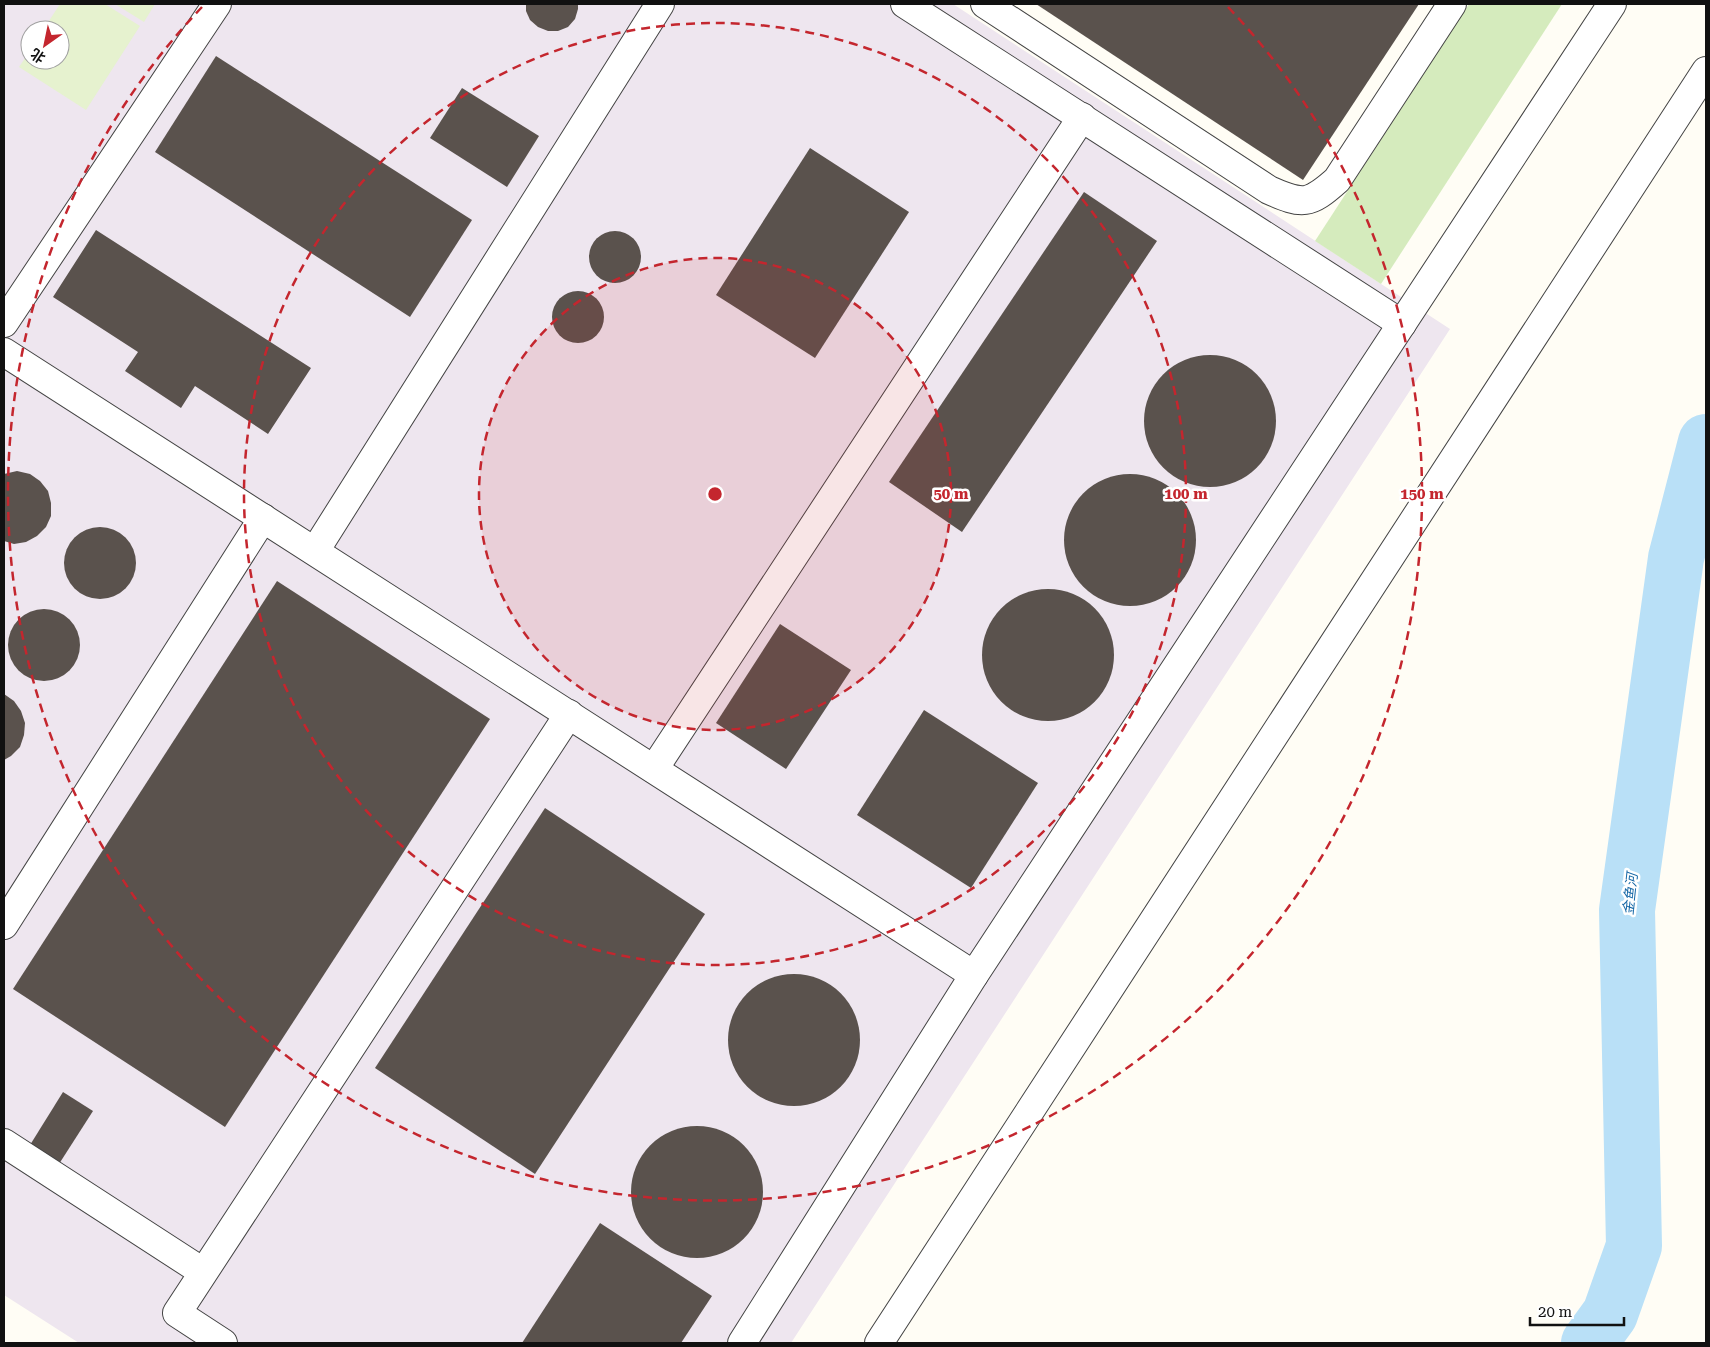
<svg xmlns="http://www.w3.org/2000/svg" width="1710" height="1347" viewBox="0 0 1710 1347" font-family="'Roboto Serif','Noto Sans SC',serif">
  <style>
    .industrial { fill: #eee6ef; fill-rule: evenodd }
    .green { fill: #d5ebbd }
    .pitch { fill: #e6f2cf }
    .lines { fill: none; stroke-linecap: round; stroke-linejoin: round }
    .river { stroke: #b9e0f7; stroke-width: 56 }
    .building { fill: #5a524d }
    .minor-casing { stroke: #444; stroke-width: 30 }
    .minor { stroke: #fff; stroke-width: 28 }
    .ring { fill: none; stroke: #c4262e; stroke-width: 2.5; stroke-dasharray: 9 6 }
    .labels { text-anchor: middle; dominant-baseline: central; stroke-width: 5; stroke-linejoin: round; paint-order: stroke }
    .water-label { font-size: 14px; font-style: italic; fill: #1768a6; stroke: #fff }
    .centre { fill: #c4262e; stroke: #fff; stroke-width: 2.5 }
    .ring-label { font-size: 15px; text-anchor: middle; font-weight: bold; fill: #c4262e; stroke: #fff; stroke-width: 5; stroke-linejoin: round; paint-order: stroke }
  </style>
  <rect width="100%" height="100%" fill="#fffdf5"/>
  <path class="industrial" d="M 4,4 L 953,4 L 1450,329 L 791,1343 L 79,1343 L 4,1295 ZM 30,30 L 60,30 L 60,60 L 30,60 Z"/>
  <polygon class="green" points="1469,4 1562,4 1381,284 1315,241"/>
  <g class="pitch">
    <polygon points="60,4 105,4 140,26 86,110 19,67 30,51 30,60 60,60 60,30 43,30"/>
    <polygon points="115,4 155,4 144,22"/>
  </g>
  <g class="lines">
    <polyline class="river" points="1589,1343 1610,1314 1634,1246 1627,910 1676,558 1706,442"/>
  </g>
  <g class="building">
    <polygon points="526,4 578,4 578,9 575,19 568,27 558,31 548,31 538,27 530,20 526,11"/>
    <polygon points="1036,4 1419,4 1303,180"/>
    <polygon points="216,56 472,220 410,317 155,152"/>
    <polygon points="462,88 539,136 507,187 430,138"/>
    <polygon points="810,148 909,212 815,358 716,295"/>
    <polygon points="1084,192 1157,241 962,532 889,482"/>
    <polygon points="96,230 311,368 268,434 195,386 181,408 125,371 138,352 53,297"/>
    <circle cx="615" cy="257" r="26"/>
    <circle cx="578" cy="317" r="26"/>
    <circle cx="1210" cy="421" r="66"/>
    <polygon points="17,471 30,474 40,481 48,491 51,503 51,516 46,527 37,536 26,542 14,544 4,541 4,474"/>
    <circle cx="1130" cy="540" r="66"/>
    <circle cx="100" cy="563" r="36"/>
    <polygon points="277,581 490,719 225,1127 13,989"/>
    <circle cx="1048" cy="655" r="66"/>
    <circle cx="44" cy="645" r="36"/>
    <polygon points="780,624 851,670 786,769 716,723"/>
    <polygon points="4,694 14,701 21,711 25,723 24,735 20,747 11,756 4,760"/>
    <polygon points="924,710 1038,783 971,888 857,815"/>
    <polygon points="545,808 705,914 535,1174 375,1068"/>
    <circle cx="794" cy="1040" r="66"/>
    <polygon points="63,1092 93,1111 59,1164 30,1145"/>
    <circle cx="697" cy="1192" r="66"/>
    <polygon points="600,1223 712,1296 681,1343 522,1343"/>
  </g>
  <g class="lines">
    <g class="minor-casing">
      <g id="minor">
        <polyline points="905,4 1402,324"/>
        <path d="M 985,4 L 1269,190 C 1303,205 1309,205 1337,180 L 1452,4"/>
        <polyline points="4,323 217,4"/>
        <polyline points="4,352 974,975"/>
        <polyline points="315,551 660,4"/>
        <polyline points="654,769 1082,117"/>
        <polyline points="4,925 263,518"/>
        <polyline points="4,1143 203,1272"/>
        <polyline points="223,1343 177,1313 569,714"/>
        <polyline points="742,1343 974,975 1612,4"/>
        <polyline points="879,1343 1706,71"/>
      </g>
    </g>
    <use href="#minor" class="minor"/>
  </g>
  <circle cx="715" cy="494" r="236" fill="#c4262e" fill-opacity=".12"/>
  <g class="ring">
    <circle cx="715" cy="494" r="236"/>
    <circle cx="715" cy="494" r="471"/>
    <path d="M1228 7A707 707 0 1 1 202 7"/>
  </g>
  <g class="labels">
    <g class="water-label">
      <text transform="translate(1630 894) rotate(-84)">金鱼河</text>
    </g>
  </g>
  <circle cx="715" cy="494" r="8" class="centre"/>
  <g class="ring-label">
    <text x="951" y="499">50 m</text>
    <text x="1186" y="499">100 m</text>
    <text x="1422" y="499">150 m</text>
  </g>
  <rect width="1710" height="1347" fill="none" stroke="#111111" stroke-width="10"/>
  <g transform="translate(45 45) rotate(213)"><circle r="24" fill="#ffffff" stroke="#a0a0a0"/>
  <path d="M0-4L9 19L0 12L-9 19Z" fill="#c4262e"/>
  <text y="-8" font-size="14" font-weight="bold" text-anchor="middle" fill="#111111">北</text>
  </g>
  <path d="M1530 1317v8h94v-8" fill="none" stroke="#111111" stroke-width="2.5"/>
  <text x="1538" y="1317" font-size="15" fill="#111111" stroke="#ffffff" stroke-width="4" paint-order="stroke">20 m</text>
</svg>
